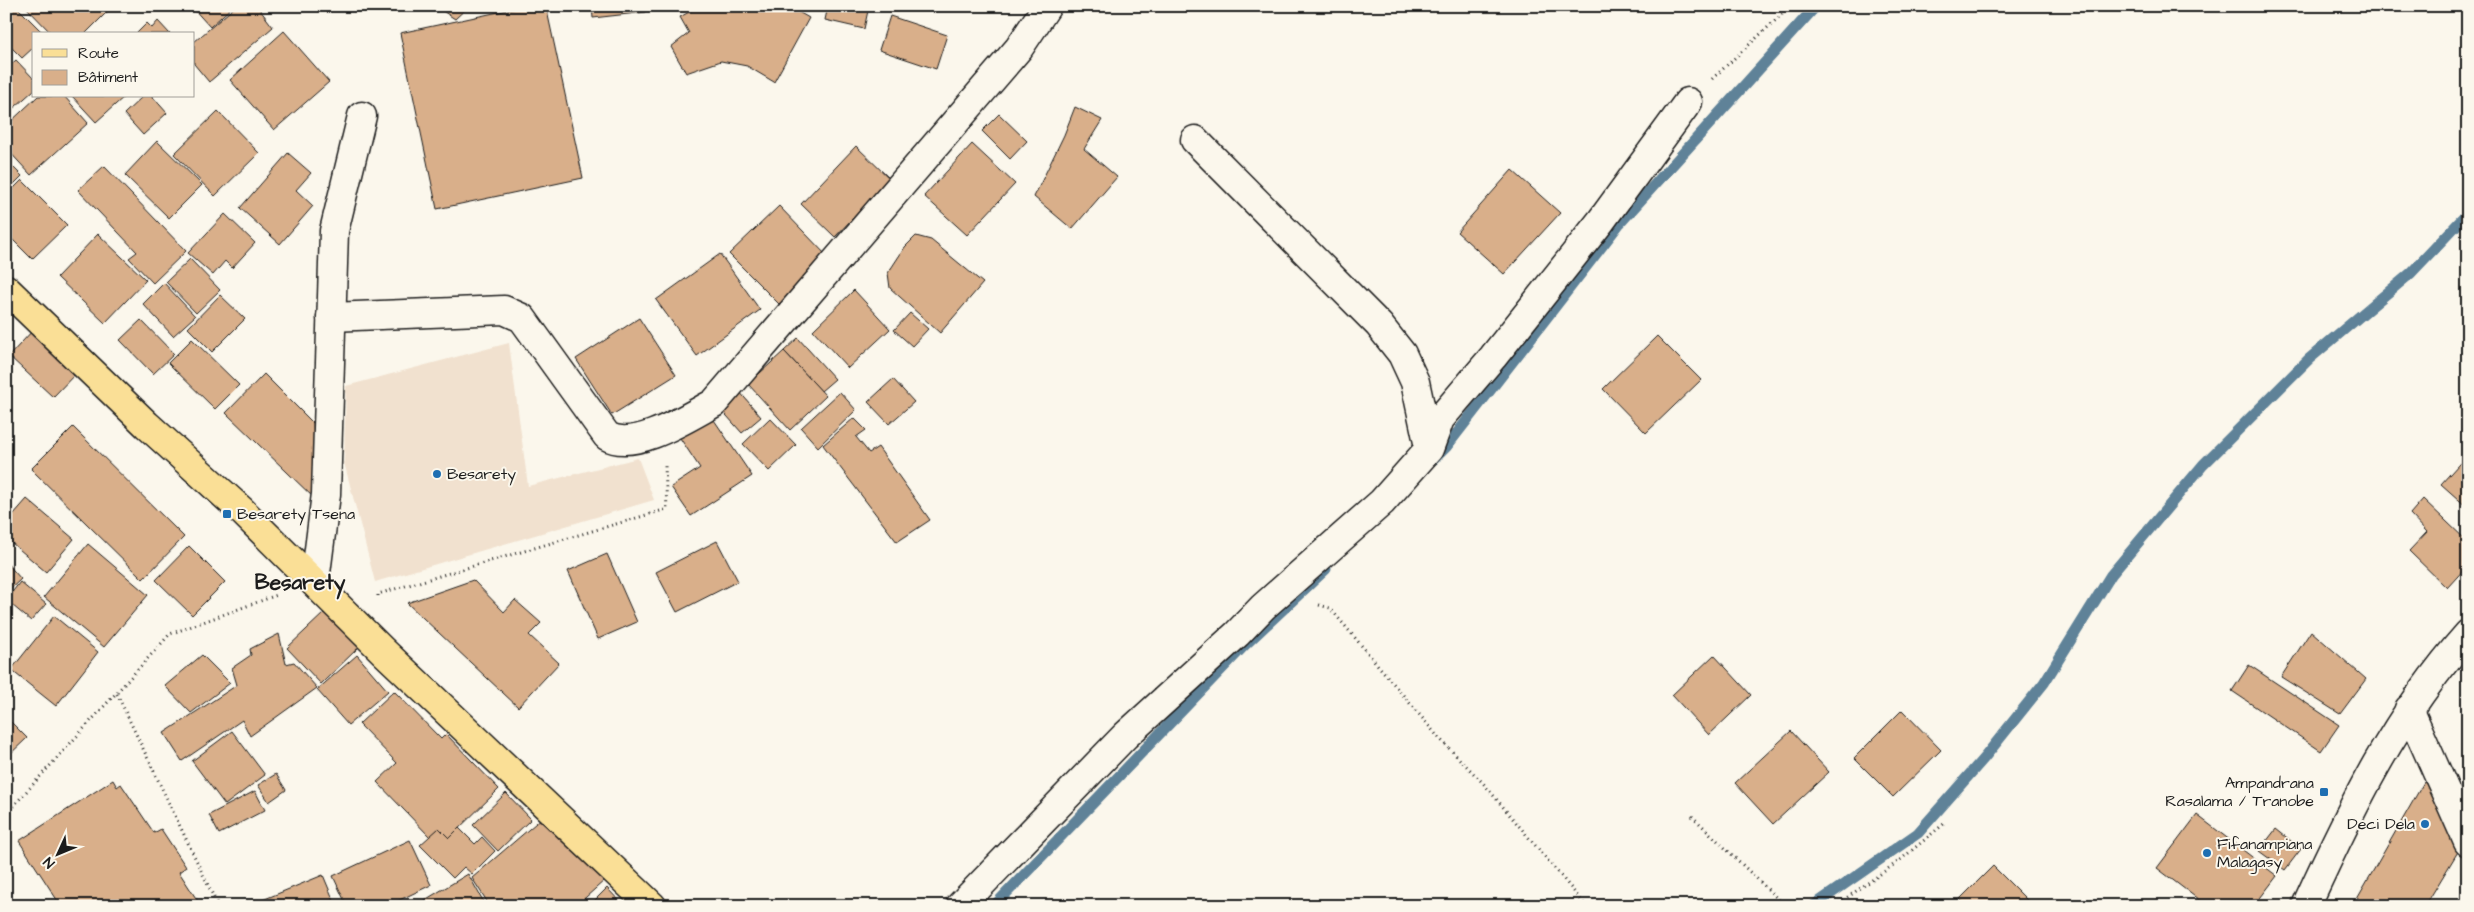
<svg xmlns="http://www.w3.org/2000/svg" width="2474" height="912" viewBox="0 0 2474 912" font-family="'Architects Daughter',sans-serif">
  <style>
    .built { fill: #f1e1cf }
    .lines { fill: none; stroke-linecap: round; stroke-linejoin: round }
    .stream { stroke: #5f8298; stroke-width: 11 }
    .building { fill: #d9af8a; stroke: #1c1c1c }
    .minor-casing { stroke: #1c1c1c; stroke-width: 31 }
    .secondary-casing { stroke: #1c1c1c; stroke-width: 31 }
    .primary-casing { stroke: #1c1c1c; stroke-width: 31 }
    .path { stroke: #1c1c1c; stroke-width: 3; stroke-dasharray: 1 4; stroke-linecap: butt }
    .minor { stroke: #fbf7ec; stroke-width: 28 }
    .secondary { stroke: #fbf7ec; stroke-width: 28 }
    .primary { stroke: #fadf96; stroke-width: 28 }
    .poi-dot { fill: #1f6fb2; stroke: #fbf7ec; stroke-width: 2 }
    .labels { text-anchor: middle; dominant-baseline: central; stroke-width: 4; stroke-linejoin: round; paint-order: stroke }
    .poi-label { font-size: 16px; fill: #1c1c1c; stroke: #fbf7ec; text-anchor: start }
    .district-label { font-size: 21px; font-weight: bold; fill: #1c1c1c; stroke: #fbf7ec }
  </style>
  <rect width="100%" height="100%" fill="#fbf7ec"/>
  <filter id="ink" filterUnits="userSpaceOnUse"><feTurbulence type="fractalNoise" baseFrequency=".02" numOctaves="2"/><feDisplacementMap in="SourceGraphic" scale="10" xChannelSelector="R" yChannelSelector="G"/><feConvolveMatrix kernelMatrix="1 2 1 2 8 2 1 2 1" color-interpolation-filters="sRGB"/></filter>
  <g filter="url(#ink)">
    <polygon class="built" points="509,343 528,486 638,458 654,500 375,582 344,462 346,386"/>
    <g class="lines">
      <g class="stream">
        <polyline points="1434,459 1447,446 1620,223 1816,6"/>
        <polyline points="994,906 1245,645 1326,569"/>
        <polyline points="1813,906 1918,833 1984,758 2044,683 2111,575 2203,465 2309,359 2411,273 2468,213"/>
      </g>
    </g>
    <g class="building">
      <polygon points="6,6 16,6 44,34 34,34 34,47 22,58 6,42"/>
      <polygon points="25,6 107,6 110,9 85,34 52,34"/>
      <polygon points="191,6 233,6 210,27"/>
      <polygon points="236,6 257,6 273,27 209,82 194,64 194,42"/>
      <polygon points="435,6 469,6 455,19"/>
      <polygon points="527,6 546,6 583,178 437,209 400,33"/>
      <polygon points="592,6 645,6 646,12 593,18"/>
      <polygon points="700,6 788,6 809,18 774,82 747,66 721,61 686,73 671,47 689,33 680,17"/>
      <polygon points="828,6 869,6 864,29 825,20"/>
      <polygon points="890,16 947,35 936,69 879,50"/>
      <polygon points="158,21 170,34 136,34 147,23 152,28"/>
      <polygon points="284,31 329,82 274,130 230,80"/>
      <polygon points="16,60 34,79 34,90 6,115 6,69"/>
      <polygon points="38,96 64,96 88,123 31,175 6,148 6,126"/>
      <polygon points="72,96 125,96 96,122"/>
      <polygon points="143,96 152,96 167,113 143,135 124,114"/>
      <polygon points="1075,107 1102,120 1084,149 1117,177 1072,229 1034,197 1064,135"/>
      <polygon points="218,111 259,153 215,196 174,154"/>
      <polygon points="999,114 1027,141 1010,159 982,131"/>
      <polygon points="157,141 202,185 169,218 125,175"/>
      <polygon points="972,144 1015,184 967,235 924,196"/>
      <polygon points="856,146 890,179 835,237 801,204"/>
      <polygon points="288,153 311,173 296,190 313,206 280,244 240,208"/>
      <polygon points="6,160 22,176 6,192"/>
      <polygon points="104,166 186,251 153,283 129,258 137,252 78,190"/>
      <polygon points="1512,170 1560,213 1504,274 1457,232"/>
      <polygon points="22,180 67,225 32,259 6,233 6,196"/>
      <polygon points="779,206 828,257 779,304 729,254"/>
      <polygon points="225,214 255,243 232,268 225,261 213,275 188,253"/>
      <polygon points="98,234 146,280 105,323 57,277"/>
      <polygon points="916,236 931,240 983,283 940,333 890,288 888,273 905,247"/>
      <polygon points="720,254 760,310 697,356 656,300"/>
      <polygon points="190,259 220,290 196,313 166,282"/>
      <polygon points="164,283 195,316 173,336 143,304"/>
      <polygon points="854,290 890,329 848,368 813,330"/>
      <polygon points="220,295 245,319 212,352 188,328"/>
      <polygon points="910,313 928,329 912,346 894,330"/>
      <polygon points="639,318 676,375 612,415 576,359"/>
      <polygon points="141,320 174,354 153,374 120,340"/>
      <polygon points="34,329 79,370 53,397 9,356"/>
      <polygon points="1657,336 1701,380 1646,433 1603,389"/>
      <polygon points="798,338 835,379 821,391 784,351"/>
      <polygon points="192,339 239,385 215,409 168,363"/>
      <polygon points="784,351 826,396 790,430 748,384"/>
      <polygon points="264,374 313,423 317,501 226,413"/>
      <polygon points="893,379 914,402 889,424 868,402"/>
      <polygon points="739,391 761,417 742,433 719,407"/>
      <polygon points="840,392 856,410 818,447 801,428"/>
      <polygon points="710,414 752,476 691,516 671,487 700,468 678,435"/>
      <polygon points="770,418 796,445 769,471 743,444"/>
      <polygon points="854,418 866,430 856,437 869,453 878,447 930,520 897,542 823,445"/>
      <polygon points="73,427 184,537 143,579 31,469"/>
      <polygon points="2468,454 2468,508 2441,484"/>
      <polygon points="27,499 74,539 46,572 6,538 6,523"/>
      <polygon points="2423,499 2468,542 2468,565 2447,588 2409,551 2427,532 2410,514"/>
      <polygon points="717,541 738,581 677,612 656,572"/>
      <polygon points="88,544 148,595 104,647 44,597"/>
      <polygon points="189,546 225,582 192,615 156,580"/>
      <polygon points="607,554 637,622 598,639 568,571"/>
      <polygon points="6,562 21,579 6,593"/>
      <polygon points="473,580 504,612 515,600 541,623 529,635 559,663 518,707 407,603"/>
      <polygon points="20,582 46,604 31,621 6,600"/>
      <polygon points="325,612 359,647 321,684 287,648"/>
      <polygon points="54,616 98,652 56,706 11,670"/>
      <polygon points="2311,631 2366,679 2340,714 2281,677"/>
      <polygon points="279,634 286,664 294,662 317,688 250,736 242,720 182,761 164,733 237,685 232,668 251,655 250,649"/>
      <polygon points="202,655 230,683 191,713 165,686"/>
      <polygon points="357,655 388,691 348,725 317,690"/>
      <polygon points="1714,655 1751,695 1709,735 1672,695"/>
      <polygon points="2249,665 2339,725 2321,751 2232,691"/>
      <polygon points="394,691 441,739 446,734 499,789 449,838 439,828 430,837 377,782 397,763 359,724"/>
      <polygon points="1902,710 1941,750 1893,797 1854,758"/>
      <polygon points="6,717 27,738 6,758"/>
      <polygon points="232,731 265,775 225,805 192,761"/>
      <polygon points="1791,731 1829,772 1773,824 1735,783"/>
      <polygon points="276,774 286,790 269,802 258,785"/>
      <polygon points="113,780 117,787 121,784 154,833 161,829 186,867 179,872 201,906 61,906 19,841"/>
      <polygon points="2424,782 2440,799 2459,850 2425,906 2353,906"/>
      <polygon points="255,791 265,810 219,834 209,815"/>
      <polygon points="506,793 531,819 498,851 473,825"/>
      <polygon points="2197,815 2277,876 2254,906 2207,906 2157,868"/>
      <polygon points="543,817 605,880 576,906 490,906 472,878"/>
      <polygon points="439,828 449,838 459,828 475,844 482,837 495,851 472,874 464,867 453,878 420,845"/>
      <polygon points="2276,829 2301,849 2285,870 2259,851"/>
      <polygon points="410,840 431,885 387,906 347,906 333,876"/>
      <polygon points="1993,866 2033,906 1967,906 1960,899"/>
      <polygon points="468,874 486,906 415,906"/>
      <polygon points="323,875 336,906 248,906"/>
      <polygon points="607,888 624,906 589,906"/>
    </g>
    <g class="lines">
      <g class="minor-casing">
        <g id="minor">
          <polyline points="1195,140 1379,325 1402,354 1415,382 1429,447"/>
          <path d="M 331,317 L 504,310 L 522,318 L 607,436 C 635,452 688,417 714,403 L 1019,48 L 1047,6"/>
          <polyline points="315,581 326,494 334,231 362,116"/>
          <polyline points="2409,709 2468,842"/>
          <polyline points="960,906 1125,736 1237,634 1263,607 1382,502 1429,449 1440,419 1493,357 1601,221 1688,102"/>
        </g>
      </g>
      <g class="secondary-casing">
        <path id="secondary" d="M 2306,906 C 2351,808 2395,716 2468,634"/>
      </g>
      <g class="primary-casing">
        <polyline id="primary" points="6,289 147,425 241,510 383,651 652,906"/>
      </g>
      <g class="path">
        <polyline points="1712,79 1791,6"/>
        <polyline points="378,596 378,594 667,509 665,466"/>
        <polyline points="1319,605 1330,608 1439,738 1483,783 1586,906"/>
        <polyline points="117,694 218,906"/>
        <polyline points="6,814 170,634 277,595"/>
        <polyline points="1692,816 1785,906"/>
        <polyline points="1835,906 1899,861 1945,823"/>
      </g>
      <use href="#minor" class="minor"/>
      <use href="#secondary" class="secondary"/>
      <use href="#primary" class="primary"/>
    </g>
  </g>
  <g class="poi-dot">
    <circle cx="437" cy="474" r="5"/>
    <rect x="222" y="509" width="10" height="10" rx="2.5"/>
    <rect x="2319" y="787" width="10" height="10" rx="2.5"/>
    <circle cx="2425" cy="824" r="5"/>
    <circle cx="2207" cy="853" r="5"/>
  </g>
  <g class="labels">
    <g class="poi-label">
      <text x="447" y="474">Besarety</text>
      <text x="237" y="514">Besarety Tsena</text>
      <text x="2314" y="783" text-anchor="end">Ampandrana<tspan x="2314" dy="18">Rasalama / Tranobe</tspan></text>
      <text x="2415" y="824" text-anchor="end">Deci Dela</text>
      <text x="2217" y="844">Fifanampiana<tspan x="2217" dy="18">Malagasy</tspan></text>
    </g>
    <g class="district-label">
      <text x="300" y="582">Besarety</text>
    </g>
  </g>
  <rect width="2474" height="912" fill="none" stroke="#fbf7ec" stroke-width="25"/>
  <rect x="12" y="12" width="2449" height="887" fill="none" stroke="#1c1c1c" stroke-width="2" filter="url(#ink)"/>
  <rect x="32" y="32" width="162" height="65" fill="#fbf7ec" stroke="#a29f99"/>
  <rect x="42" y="49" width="25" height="8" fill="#fadf96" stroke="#a29f99"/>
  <text x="78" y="58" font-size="15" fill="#1c1c1c">Route</text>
  <rect x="42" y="70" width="25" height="15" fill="#d9af8a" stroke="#a29f99"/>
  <text x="78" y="82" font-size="15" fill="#1c1c1c">Bâtiment</text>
  <g transform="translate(58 854) rotate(226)" stroke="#fbf7ec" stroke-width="4" paint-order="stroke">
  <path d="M0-4L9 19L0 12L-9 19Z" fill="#1c1c1c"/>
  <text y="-8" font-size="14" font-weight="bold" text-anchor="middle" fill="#1c1c1c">N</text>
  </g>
</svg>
